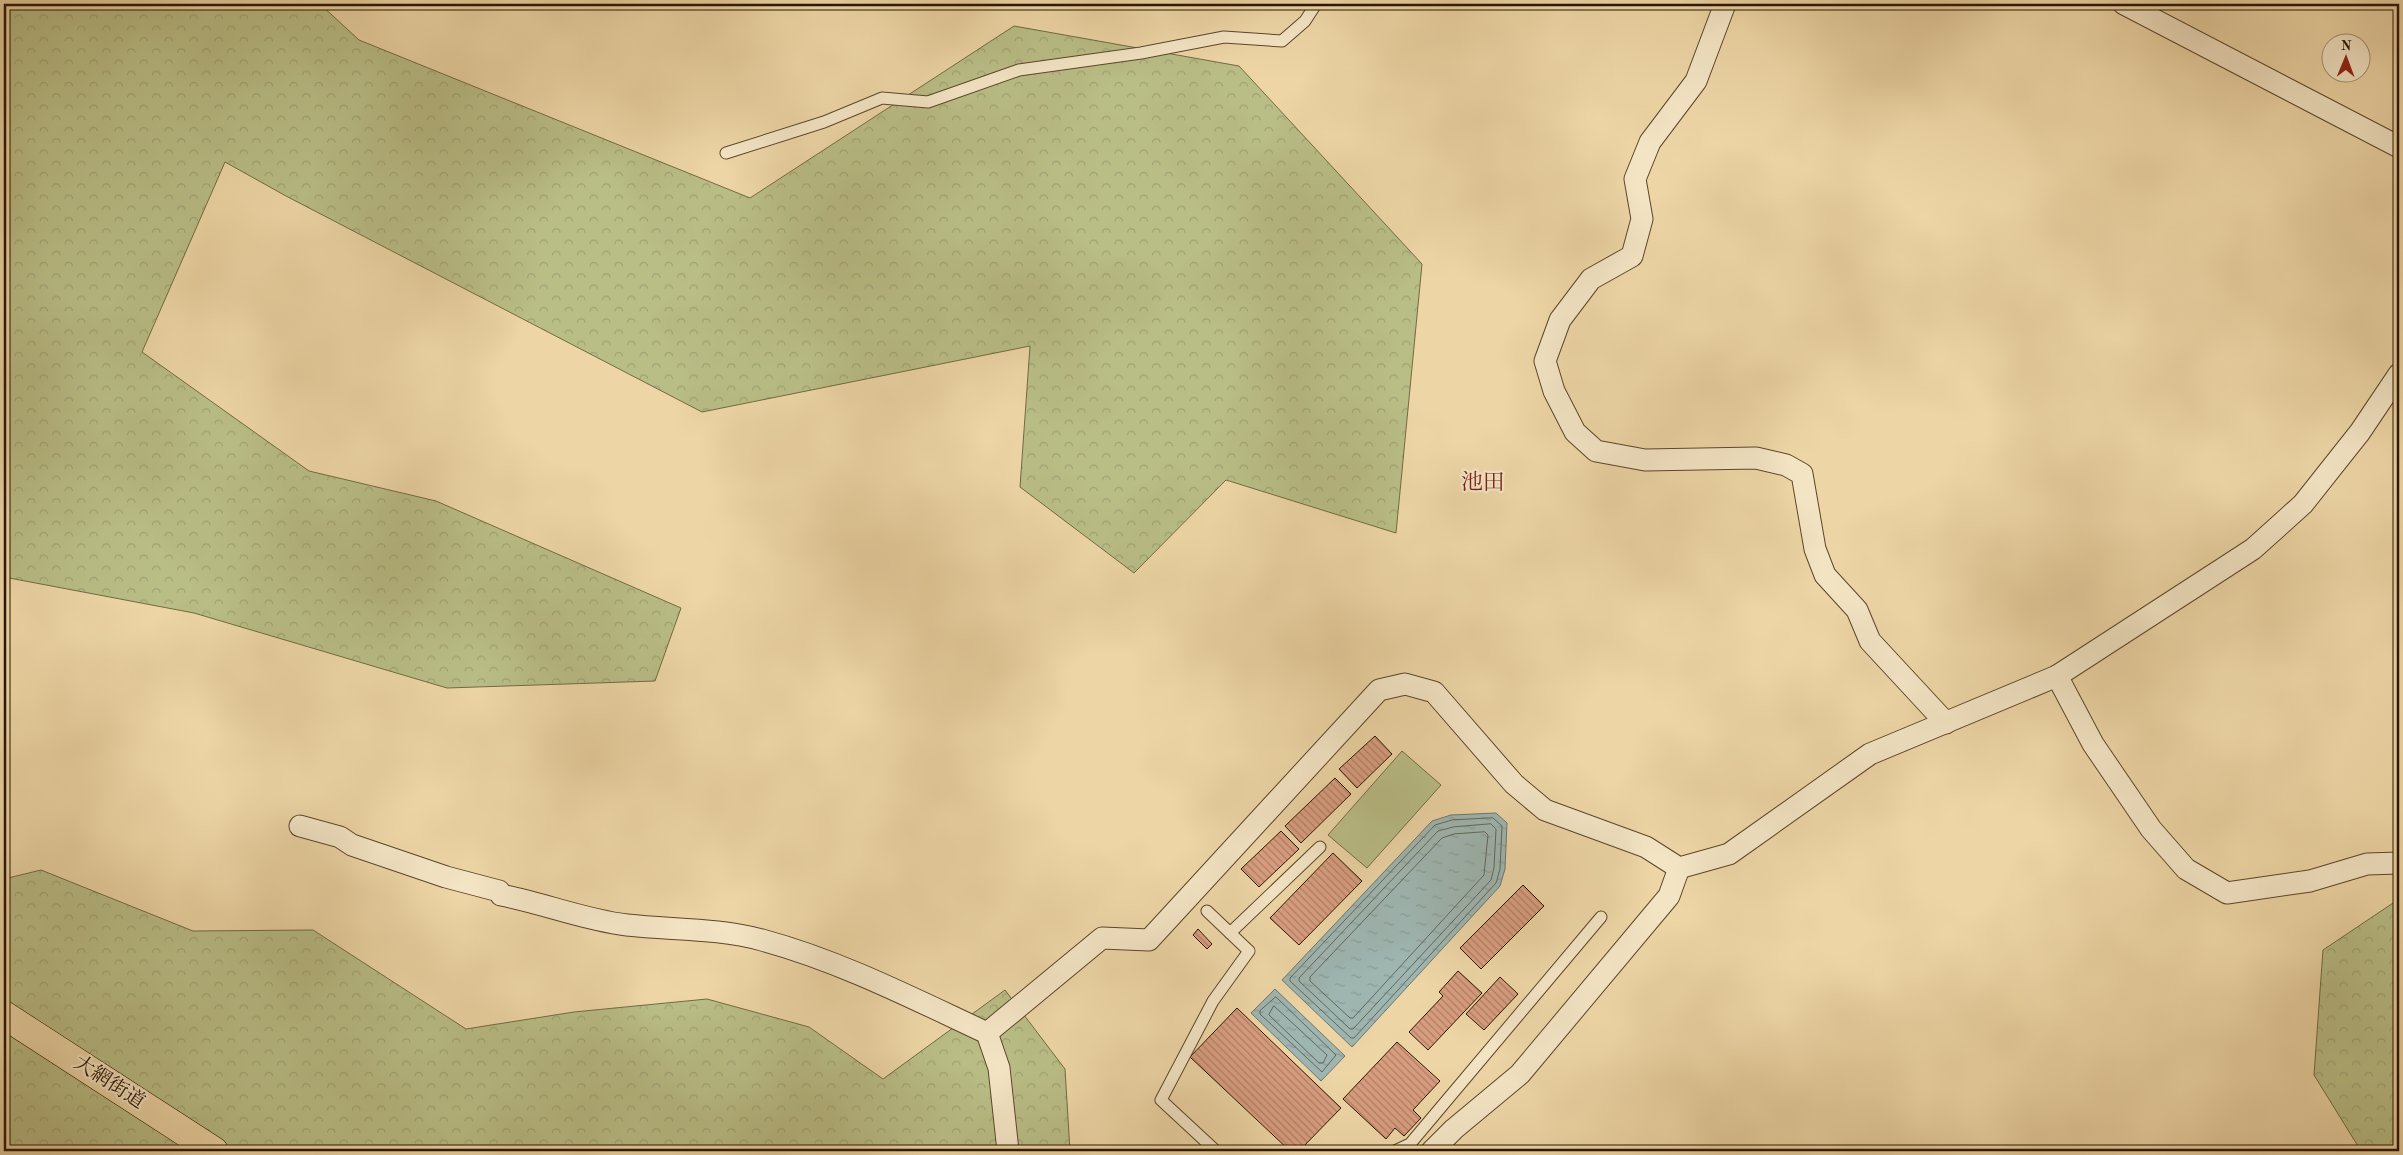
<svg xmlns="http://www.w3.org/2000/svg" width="2403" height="1155" viewBox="0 0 2403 1155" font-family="'Old Standard TT','Noto Serif JP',serif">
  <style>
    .forest { fill: url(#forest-crowns); stroke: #726a43 }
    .park { fill: #b9bd86; stroke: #726a43 }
    .water { fill: url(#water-ripples); stroke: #70766b }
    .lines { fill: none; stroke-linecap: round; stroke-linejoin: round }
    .shore { stroke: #646659; stroke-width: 1 }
    .building { fill: url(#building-back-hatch); stroke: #2b1600 }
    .lane-casing { stroke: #5c4629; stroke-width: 13 }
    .street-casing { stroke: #5c4629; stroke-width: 23 }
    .primary-casing { stroke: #2b1600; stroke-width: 29 }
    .lane { stroke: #f3e4c4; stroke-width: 11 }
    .street { stroke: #f3e4c4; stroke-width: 21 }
    .primary { stroke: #edd5a5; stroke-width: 28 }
    .labels { text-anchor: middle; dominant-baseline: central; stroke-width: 4.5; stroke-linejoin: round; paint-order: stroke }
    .street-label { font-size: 20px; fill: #2b1600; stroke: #f3e4c4 }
    .quarter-label { font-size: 22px; fill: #7a1f14; stroke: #f3e4c4 }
  </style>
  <defs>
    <pattern id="forest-crowns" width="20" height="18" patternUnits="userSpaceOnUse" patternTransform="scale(1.25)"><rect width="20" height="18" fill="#b9bd86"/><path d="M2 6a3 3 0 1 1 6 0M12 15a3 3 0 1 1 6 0" fill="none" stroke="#9fa272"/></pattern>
    <pattern id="water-ripples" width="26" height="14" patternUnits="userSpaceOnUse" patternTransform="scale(1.25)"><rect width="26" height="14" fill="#9eb6b2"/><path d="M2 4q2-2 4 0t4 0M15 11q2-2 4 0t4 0" fill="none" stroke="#889c97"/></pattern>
    <pattern id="building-back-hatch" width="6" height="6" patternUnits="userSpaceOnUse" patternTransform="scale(1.25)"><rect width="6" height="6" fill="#d89d7f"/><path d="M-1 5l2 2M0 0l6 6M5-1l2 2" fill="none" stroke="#af7f66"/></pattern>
  </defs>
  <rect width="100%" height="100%" fill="#edd5a5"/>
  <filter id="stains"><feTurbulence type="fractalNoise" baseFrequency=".004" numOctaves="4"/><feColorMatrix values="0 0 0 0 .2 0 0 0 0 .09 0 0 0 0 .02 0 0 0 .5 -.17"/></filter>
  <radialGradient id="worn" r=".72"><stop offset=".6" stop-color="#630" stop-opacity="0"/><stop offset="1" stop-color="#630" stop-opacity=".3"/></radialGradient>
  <g class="forest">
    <polygon points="4,4 320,4 359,40 750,198 1014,26 1239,66 1422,264 1396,533 1226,480 1134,573 1020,487 1030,346 702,412 286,196 225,162 142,352 309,471 436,501 681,608 655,681 447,688 194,613 4,577"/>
    <polygon points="41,870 193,931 313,930 466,1029 574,1012 707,999 809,1027 883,1079 1005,990 1065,1069 1070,1151 4,1151 4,879"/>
    <polygon points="2399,899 2399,1151 2361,1151 2314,1075 2323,950"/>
  </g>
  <polygon class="park" points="1402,751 1441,785 1367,868 1328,835"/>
  <g class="water">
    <polygon points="1496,813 1507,823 1505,869 1500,886 1352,1047 1282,980 1432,821 1451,815"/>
    <polygon points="1275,989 1345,1056 1321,1081 1251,1013"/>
  </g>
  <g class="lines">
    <g class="shore">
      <polygon points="1493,818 1502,826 1500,869 1496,883 1354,1038 1351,1038 1290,981 1290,978 1435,825 1452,820"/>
      <polygon points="1491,824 1496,829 1494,868 1491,880 1353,1029 1350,1029 1299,981 1299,978 1438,831 1453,827"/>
      <polygon points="1485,832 1488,835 1484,875 1353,1018 1350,1018 1310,981 1310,977 1442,838 1454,834"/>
      <polygon points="1276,997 1336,1055 1322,1072 1260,1014 1260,1011"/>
      <polygon points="1274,1006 1327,1055 1323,1063 1319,1063 1269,1015"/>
    </g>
  </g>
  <g class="building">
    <polygon points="1375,736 1392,754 1357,788 1339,769"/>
    <polygon points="1335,778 1351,794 1301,843 1285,826"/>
    <polygon points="1281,831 1299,849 1259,887 1241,869"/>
    <polygon points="1333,853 1362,881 1299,945 1270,918"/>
    <polygon points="1523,885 1544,906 1481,969 1460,948"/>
    <polygon points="1198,929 1212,944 1207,949 1193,935"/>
    <polygon points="1458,971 1482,993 1428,1050 1409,1032 1443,996 1439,992"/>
    <polygon points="1500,977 1518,994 1484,1030 1466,1014"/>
    <polygon points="1237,1008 1341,1108 1299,1151 1290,1151 1190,1057"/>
    <polygon points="1397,1042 1440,1081 1413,1110 1421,1118 1404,1136 1395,1128 1386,1139 1343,1099"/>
  </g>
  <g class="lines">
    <g class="lane-casing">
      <g id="lane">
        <polyline points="726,153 824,122 882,98 928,102 1019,70 1141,53 1224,37 1282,41 1305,21 1316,4"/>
        <polyline points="1207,911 1249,951 1213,1001 1161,1100 1216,1151"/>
        <polyline points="1230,933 1320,847"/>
        <polyline points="1395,1151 1410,1144 1601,917"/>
      </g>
    </g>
    <g class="street-casing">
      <g id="street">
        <polyline points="1725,4 1696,81 1650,142 1635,179 1642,219 1632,256 1591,279 1560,320 1545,361 1554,391 1575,432 1596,451 1645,460 1756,458 1786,465 1802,474 1815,549 1825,575 1857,610 1870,641 1946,723"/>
        <polyline points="2124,4 2399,147"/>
        <polyline points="2057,676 2093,744 2151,829 2186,869 2227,893 2310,881 2367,864 2399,863"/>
        <path d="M 300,826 L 340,837 L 352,845 L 446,877 L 499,891 L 501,895 C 543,903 584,920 627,925 C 672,930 718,928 762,940 C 840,961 914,999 987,1033 L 999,1068 L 1008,1151"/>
        <polyline points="987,1033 1102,938 1149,940 1379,690 1405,684 1434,692 1514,784 1545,810 1646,847 1679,868 1729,854 1870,754 2057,676 2253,549 2303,504 2360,432 2399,374"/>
        <polyline points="1432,1151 1454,1129 1520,1074 1669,896 1679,868"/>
      </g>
    </g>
    <g class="primary-casing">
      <polyline id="primary" points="4,1015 214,1151"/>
    </g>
    <use href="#lane" class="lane"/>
    <use href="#street" class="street"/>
    <use href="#primary" class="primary"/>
  </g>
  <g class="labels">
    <g class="street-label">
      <text transform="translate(109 1083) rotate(33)">大網街道</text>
    </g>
    <g class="quarter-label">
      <text x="1483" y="483">池田</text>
    </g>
  </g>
  <rect width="2403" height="1155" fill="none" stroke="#edd5a5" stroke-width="20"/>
  <rect x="5" y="5" width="2393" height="1145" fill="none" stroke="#2b1600" stroke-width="2.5"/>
  <rect x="10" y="10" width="2383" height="1135" fill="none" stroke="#2b1600"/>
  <g transform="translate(2346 58) rotate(1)"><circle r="24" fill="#f3e4c4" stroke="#a39276"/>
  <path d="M0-4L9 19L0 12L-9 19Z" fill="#8f2418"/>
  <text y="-8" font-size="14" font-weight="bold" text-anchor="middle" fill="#2b1600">N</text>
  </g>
  <rect width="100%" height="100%" filter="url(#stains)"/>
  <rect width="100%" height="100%" fill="url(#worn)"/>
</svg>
